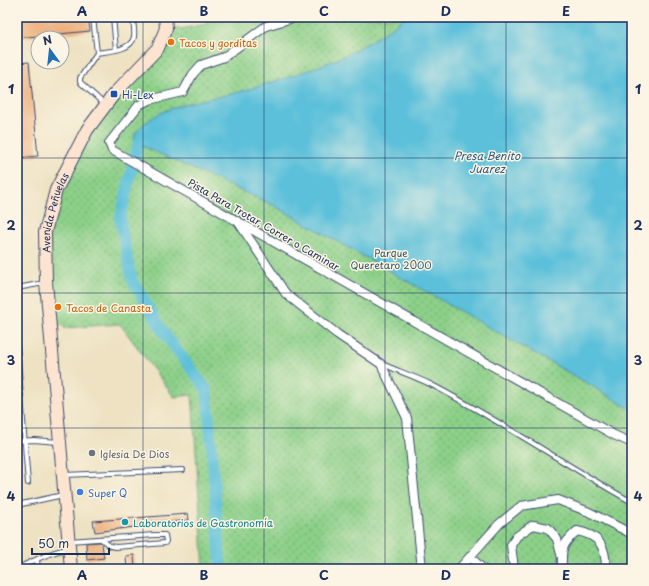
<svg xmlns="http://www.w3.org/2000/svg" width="649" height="586" viewBox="0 0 649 586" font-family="'Playpen Sans',sans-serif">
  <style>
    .park { fill: url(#park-dots); stroke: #548074 }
    .water { fill: #5cc0da; stroke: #3c789c }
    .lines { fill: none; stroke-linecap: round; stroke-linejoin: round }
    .canal { stroke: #5cc0da; stroke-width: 11 }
    .building { fill: #edb07e }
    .lane-casing { stroke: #3b4a6d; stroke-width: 6 }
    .street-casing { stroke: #3b4a6d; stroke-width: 10 }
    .secondary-casing { stroke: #3b4a6d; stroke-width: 14 }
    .lane { stroke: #fff; stroke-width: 4 }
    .street { stroke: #fff; stroke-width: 8 }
    .secondary { stroke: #fde4d0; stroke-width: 12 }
    .grid { fill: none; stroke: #1b2f5e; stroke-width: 1; stroke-opacity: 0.55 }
    .food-dot { fill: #e8710a; stroke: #fcf5e5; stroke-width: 1.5 }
    .transit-dot { fill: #1a4fb4; stroke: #fcf5e5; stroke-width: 1.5 }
    .worship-dot { fill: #6b7280; stroke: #fcf5e5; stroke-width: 1.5 }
    .shop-dot { fill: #3f7fe0; stroke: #fcf5e5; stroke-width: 1.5 }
    .culture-dot { fill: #0f9aa8; stroke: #fcf5e5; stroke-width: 1.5 }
    .labels { text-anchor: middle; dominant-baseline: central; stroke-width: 3; stroke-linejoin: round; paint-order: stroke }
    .food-label { font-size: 10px; fill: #c56008; stroke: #fcf5e5; text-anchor: start }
    .transit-label { font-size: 10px; fill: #164399; stroke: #fcf5e5; text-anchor: start }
    .street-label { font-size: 10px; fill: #1b2f5e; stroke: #fcf5e5 }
    .park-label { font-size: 10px; fill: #375769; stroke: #fcf5e5 }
    .worship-label { font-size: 10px; fill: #5b616d; stroke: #fcf5e5; text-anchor: start }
    .shop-label { font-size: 10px; fill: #366cbe; stroke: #fcf5e5; text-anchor: start }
    .culture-label { font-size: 10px; fill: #0d838f; stroke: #fcf5e5; text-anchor: start }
    .water-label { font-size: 11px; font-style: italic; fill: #2e5a83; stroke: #fcf5e5 }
    .neatline { fill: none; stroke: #1b2f5e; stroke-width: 1.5 }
    .grid-label { font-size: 13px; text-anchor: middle; font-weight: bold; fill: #1b2f5e }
  </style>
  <defs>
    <pattern id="park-dots" width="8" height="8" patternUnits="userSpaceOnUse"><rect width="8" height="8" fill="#8cd089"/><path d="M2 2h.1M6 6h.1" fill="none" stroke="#72a973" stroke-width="1.8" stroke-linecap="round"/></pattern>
  </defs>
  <rect width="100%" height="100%" fill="#fcf5e5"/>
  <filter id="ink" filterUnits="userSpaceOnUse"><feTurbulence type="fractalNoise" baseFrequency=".025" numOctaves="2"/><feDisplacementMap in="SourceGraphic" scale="8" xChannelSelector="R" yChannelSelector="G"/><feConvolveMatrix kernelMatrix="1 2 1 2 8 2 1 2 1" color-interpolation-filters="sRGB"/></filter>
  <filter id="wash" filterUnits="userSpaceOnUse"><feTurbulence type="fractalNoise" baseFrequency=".012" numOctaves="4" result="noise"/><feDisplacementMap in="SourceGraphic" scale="16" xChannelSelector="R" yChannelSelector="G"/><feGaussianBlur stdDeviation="0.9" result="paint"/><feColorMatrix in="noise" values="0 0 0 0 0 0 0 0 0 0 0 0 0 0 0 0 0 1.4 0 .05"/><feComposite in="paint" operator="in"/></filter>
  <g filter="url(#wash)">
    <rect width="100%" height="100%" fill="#eee2c2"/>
    <polygon class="park" points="207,17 632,17 632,569 204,569 192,395 174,397 120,324 64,328 63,325 51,326 44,283 56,190 87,130 158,48 166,28 180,29 207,24"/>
    <path class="water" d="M 405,17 L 632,17 L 632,410 L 585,382 L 275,206 L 138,144 L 134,140 C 134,133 139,129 143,125 C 172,100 208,101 243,91 C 273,82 306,72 335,60 C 358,50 386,33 405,17 Z"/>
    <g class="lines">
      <polyline class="canal" points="138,144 120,219 132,280 164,333 207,390 221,569"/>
    </g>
    <g id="blocks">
      <g class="building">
        <polygon points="17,17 88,17 90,31 17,38"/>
        <polygon points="29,62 38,156 17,158 17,63"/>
        <polygon points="188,514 189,520 95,532 93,521"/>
        <polygon points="100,542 102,544 104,558 87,560 86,543"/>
        <polygon points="134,555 135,569 127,569 126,556"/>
      </g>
    </g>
  </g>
  <g filter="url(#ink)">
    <use href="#blocks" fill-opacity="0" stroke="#3b4a6d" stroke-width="1"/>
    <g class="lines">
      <g class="lane-casing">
        <g id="lane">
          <polyline points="93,17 97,53 80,78 80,82 104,104"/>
          <polyline points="113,17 116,50"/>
          <path d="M 97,53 C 108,51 131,51 134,37 C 135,31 133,23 133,17"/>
          <polyline points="17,288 44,283"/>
          <polyline points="17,346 28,483"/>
          <path d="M 382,364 C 398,371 416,377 432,385 C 501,421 565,465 632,502"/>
          <polyline points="17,441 34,440 58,442"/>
          <polyline points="64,475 183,470"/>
          <polyline points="17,505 63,495"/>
          <polyline points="69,541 155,535 165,535 166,541 165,543 116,547 110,546 101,539"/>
          <polyline points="37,560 38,569"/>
          <path d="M 17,568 C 35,561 48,552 67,549"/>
        </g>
      </g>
      <g class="street-casing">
        <g id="street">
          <polyline points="296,17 266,26 224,57 201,65 193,74 183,92 149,100 139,105 109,143 112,150 614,435 632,443"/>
          <polyline points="239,223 286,294 337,334 381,364 407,418 422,569"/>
          <polyline points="470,557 483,569"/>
          <polyline points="459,569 499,524 521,506 558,500 589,512 632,534"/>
          <polyline points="514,569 511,545 517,536 533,525 548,528 557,539 562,558"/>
          <path d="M 562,569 C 561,549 562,544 577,531 C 599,535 606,546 606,569"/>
        </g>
      </g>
      <g class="secondary-casing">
        <g id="secondary">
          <path id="s1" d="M 71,569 L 46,282 L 45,232 L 56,190 L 87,130 L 114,94 L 158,48 L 166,28 L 165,17"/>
        </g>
      </g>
      <use href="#lane" class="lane"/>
      <use href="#street" class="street"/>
      <use href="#secondary" class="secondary"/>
    </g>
  </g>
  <path class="grid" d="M 143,17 L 143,569M 264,17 L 264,569M 385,17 L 385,569M 506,17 L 506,569M 17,158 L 632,158M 17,293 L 632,293M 17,428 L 632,428"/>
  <g class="food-dot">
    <circle cx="171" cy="42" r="4"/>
    <circle cx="58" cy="307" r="4"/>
  </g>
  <rect class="transit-dot" x="110" y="90" width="8" height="8" rx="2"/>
  <circle class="worship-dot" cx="92" cy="453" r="4"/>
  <circle class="shop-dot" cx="80" cy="492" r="4"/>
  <circle class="culture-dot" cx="125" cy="522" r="4"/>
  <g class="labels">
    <g class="food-label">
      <text x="179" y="42">Tacos y gorditas</text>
      <text x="66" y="307">Tacos de Canasta</text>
    </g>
    <g class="transit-label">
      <text x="122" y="94">Hi-Lex</text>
    </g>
    <g class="street-label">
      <text stroke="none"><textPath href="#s1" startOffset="359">Avenida Peñuelas</textPath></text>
      <text transform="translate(264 224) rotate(30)">Pista Para Trotar, Correr o Caminar</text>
    </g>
    <g class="park-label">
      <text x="391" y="252">Parque<tspan x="391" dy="12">Queretaro 2000</tspan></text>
    </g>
    <g class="worship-label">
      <text x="100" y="453">Iglesia De Dios</text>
    </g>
    <g class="shop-label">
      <text x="88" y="492">Super Q</text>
    </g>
    <g class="culture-label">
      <text x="133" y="522">Laboratorios de Gastronomía</text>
    </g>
    <g class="water-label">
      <text x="487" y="155">Presa Benito<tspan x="487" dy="13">Juarez</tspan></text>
    </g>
  </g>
  <rect width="649" height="586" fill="none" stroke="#fcf5e5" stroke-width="44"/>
  <g transform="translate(50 50) rotate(345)"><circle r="19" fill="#fcf5e5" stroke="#a2a6af"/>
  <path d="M0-3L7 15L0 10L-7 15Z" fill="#1f6fb2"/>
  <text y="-6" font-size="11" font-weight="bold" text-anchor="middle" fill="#1b2f5e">N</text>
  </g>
  <path d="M32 548v6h77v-6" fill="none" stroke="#1b2f5e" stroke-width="2"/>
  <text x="38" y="548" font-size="12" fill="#1b2f5e" stroke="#fcf5e5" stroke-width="3" paint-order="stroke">50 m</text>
  <rect x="22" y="22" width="605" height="542" class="neatline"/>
  <g class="grid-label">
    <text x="82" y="16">A</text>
    <text x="204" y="16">B</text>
    <text x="324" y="16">C</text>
    <text x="446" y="16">D</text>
    <text x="566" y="16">E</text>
    <text x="11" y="94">1</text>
    <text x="638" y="94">1</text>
    <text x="11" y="230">2</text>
    <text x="638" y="230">2</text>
    <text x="11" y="365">3</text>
    <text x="638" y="365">3</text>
    <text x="11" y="501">4</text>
    <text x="638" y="501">4</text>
    <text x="82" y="580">A</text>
    <text x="204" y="580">B</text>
    <text x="324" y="580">C</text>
    <text x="446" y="580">D</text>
    <text x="566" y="580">E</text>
  </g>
</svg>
